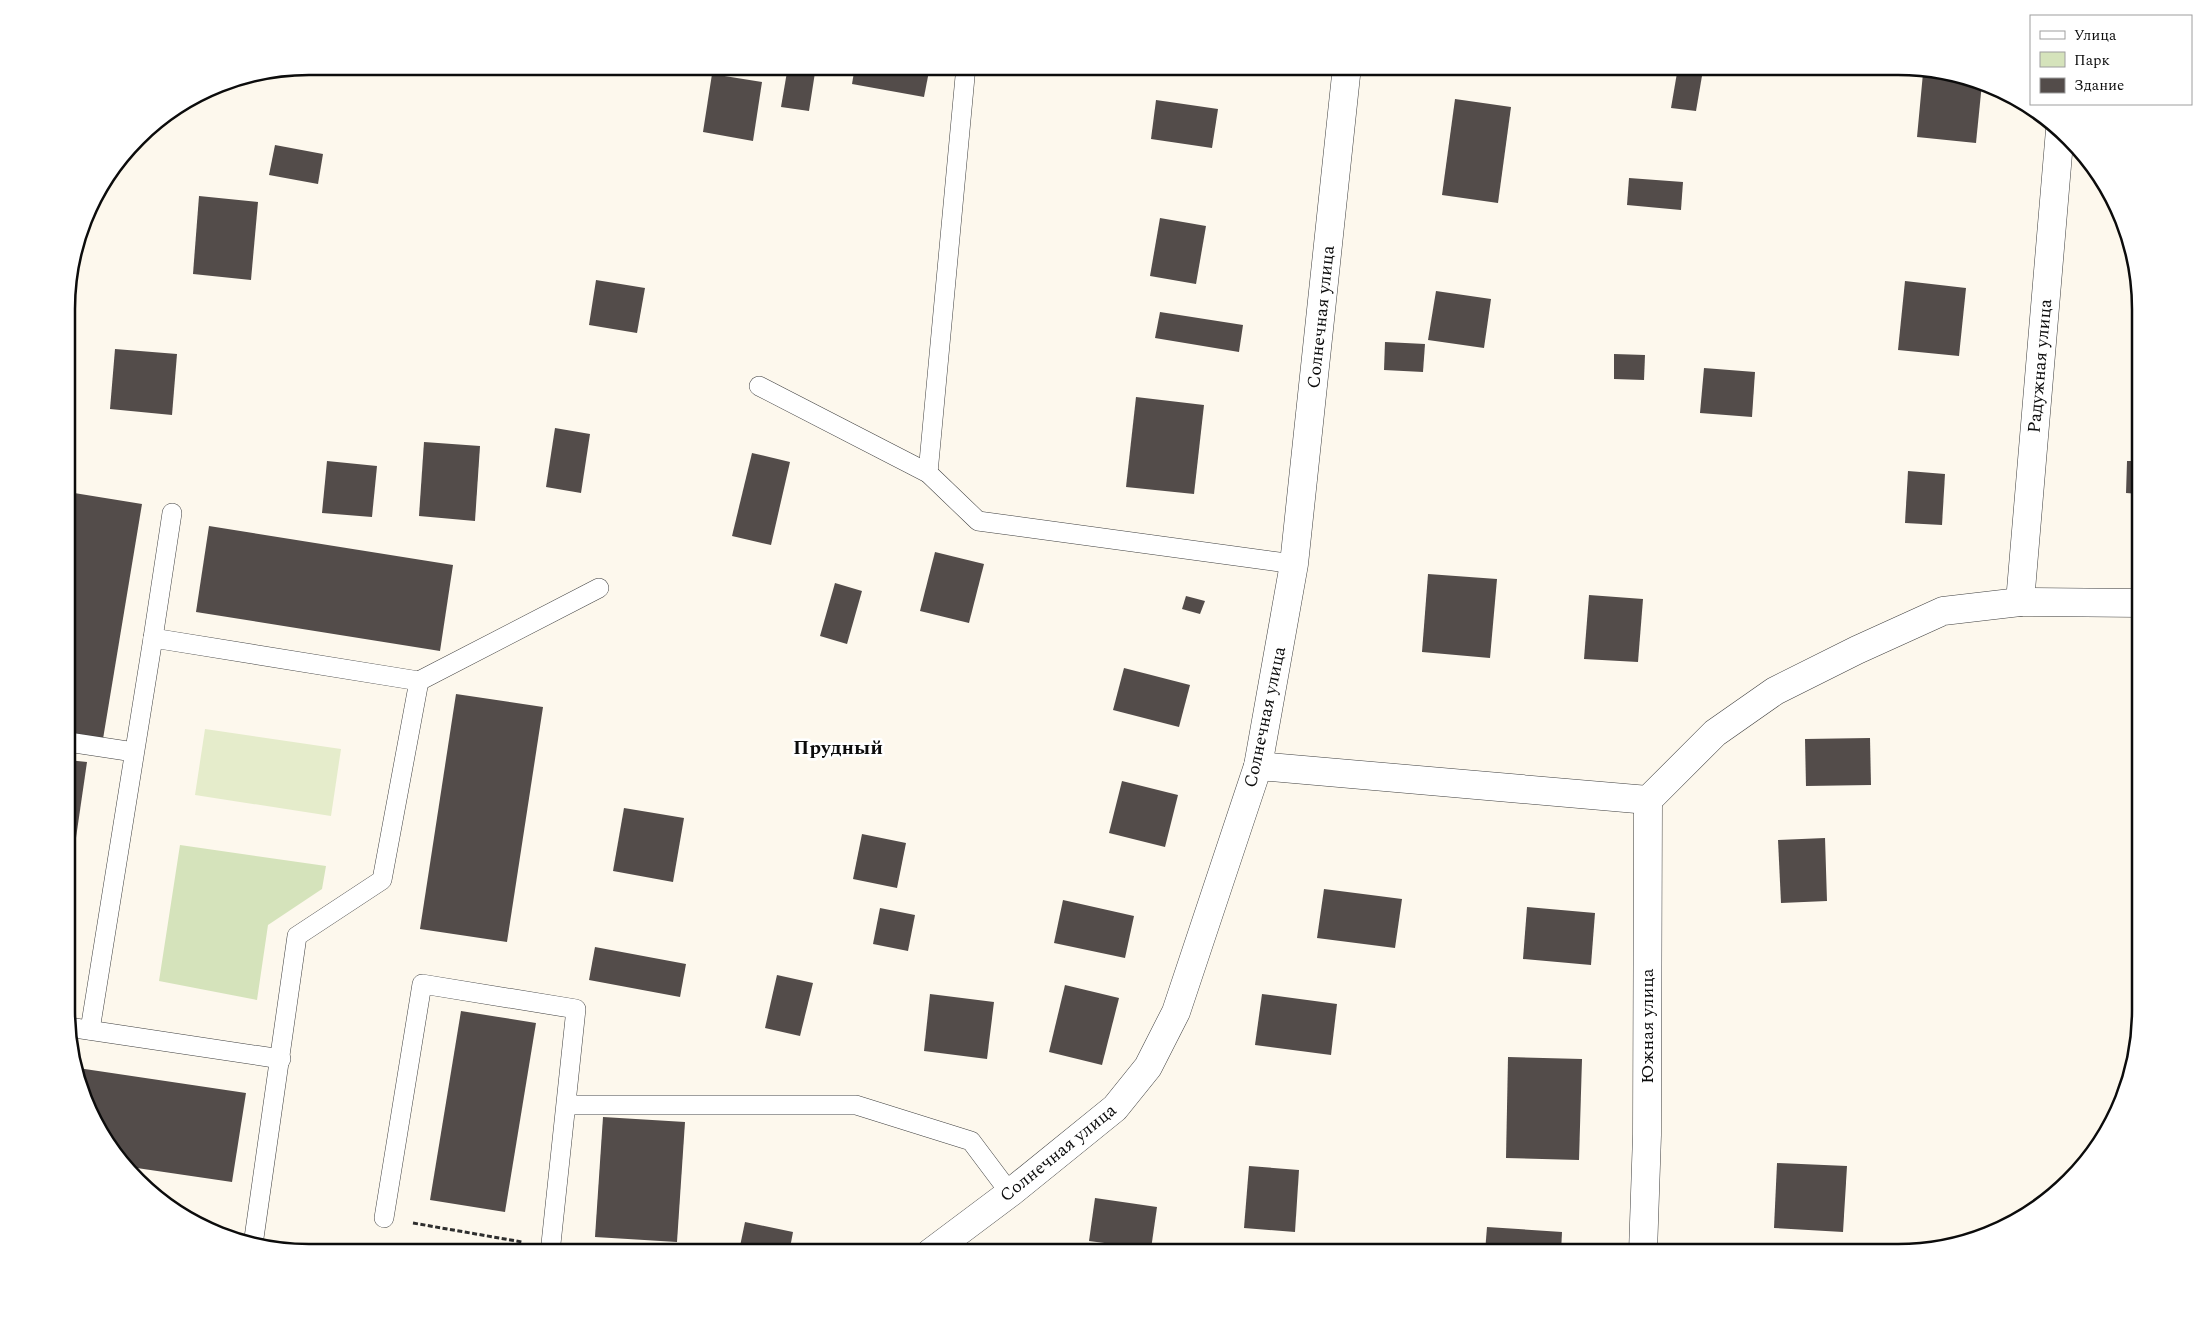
<svg xmlns="http://www.w3.org/2000/svg" width="2207" height="1319" viewBox="0 0 2207 1319" font-family="Spectral,serif">
  <style>
    .green { fill: #d5e3bb }
    .pitch { fill: #e5eccb }
    .building { fill: #534c4a }
    .lines { fill: none; stroke-linecap: round; stroke-linejoin: round }
    .lane-casing { stroke: #3f3f3f; stroke-width: 20 }
    .street-casing { stroke: #3f3f3f; stroke-width: 29 }
    .path { stroke: #2e2e2e; stroke-width: 3; stroke-dasharray: 5 2.5; stroke-linecap: butt }
    .lane { stroke: #fff; stroke-width: 19 }
    .street { stroke: #fff; stroke-width: 28 }
    .labels { text-anchor: middle; dominant-baseline: central; stroke-width: 5; stroke-linejoin: round; paint-order: stroke }
    .street-label { font-size: 18px; fill: #0c0c0c; stroke: #fff }
    .quarter-label { font-size: 20px; font-weight: bold; fill: #0c0c0c; stroke: #fff }
    .rim { fill: none; stroke: #0c0c0c; stroke-width: 2.5 }
  </style>
  <rect width="100%" height="100%" fill="#fdf8ed"/>
  <polygon class="green" points="180,845 326,866 322,889 268,925 257,1000 159,981"/>
  <polygon class="pitch" points="205,729 341,749 331,816 195,795"/>
  <g class="building">
    <polygon points="788,66 816,66 809,111 781,107"/>
    <polygon points="855,66 930,66 924,97 852,84"/>
    <polygon points="1678,67 1703,70 1696,111 1671,108"/>
    <polygon points="1923,73 1966,77 1982,83 1976,143 1917,137"/>
    <polygon points="712,74 762,82 753,141 703,132"/>
    <polygon points="1455,99 1511,107 1498,203 1442,195"/>
    <polygon points="1156,100 1218,109 1212,148 1151,139"/>
    <polygon points="275,145 323,154 318,184 269,175"/>
    <polygon points="1629,178 1683,182 1681,210 1627,205"/>
    <polygon points="199,196 258,202 251,280 193,274"/>
    <polygon points="1160,218 1206,226 1196,284 1150,276"/>
    <polygon points="596,280 645,288 637,333 589,325"/>
    <polygon points="1905,281 1966,288 1959,356 1898,350"/>
    <polygon points="1436,291 1491,299 1484,348 1428,340"/>
    <polygon points="1160,312 1243,325 1239,352 1155,338"/>
    <polygon points="1385,342 1425,344 1423,372 1384,370"/>
    <polygon points="115,349 177,354 172,415 110,409"/>
    <polygon points="1614,354 1645,355 1644,380 1614,379"/>
    <polygon points="1704,368 1755,372 1752,417 1700,413"/>
    <polygon points="1136,397 1204,405 1194,494 1126,487"/>
    <polygon points="2135,419 2140,420 2140,451 2134,451"/>
    <polygon points="555,428 590,434 581,493 546,487"/>
    <polygon points="424,442 480,446 475,521 419,516"/>
    <polygon points="752,453 790,462 771,545 732,536"/>
    <polygon points="327,461 377,466 372,517 322,513"/>
    <polygon points="2127,461 2140,461 2140,494 2126,493"/>
    <polygon points="1908,471 1945,474 1942,525 1905,523"/>
    <polygon points="68,492 142,504 103,739 68,733"/>
    <polygon points="209,526 453,565 440,651 196,612"/>
    <polygon points="935,552 984,564 969,623 920,611"/>
    <polygon points="1428,574 1497,579 1490,658 1422,652"/>
    <polygon points="835,583 862,591 847,644 820,636"/>
    <polygon points="1589,595 1643,599 1638,662 1584,659"/>
    <polygon points="1186,596 1205,601 1200,614 1182,609"/>
    <polygon points="1124,668 1190,685 1179,727 1113,710"/>
    <polygon points="456,694 543,707 507,942 420,929"/>
    <polygon points="1870,738 1871,785 1806,786 1805,739"/>
    <polygon points="68,760 87,762 69,886 68,886"/>
    <polygon points="1122,781 1178,795 1165,847 1109,833"/>
    <polygon points="624,808 684,818 673,882 613,871"/>
    <polygon points="862,834 906,843 897,888 853,879"/>
    <polygon points="1825,838 1827,901 1781,903 1778,840"/>
    <polygon points="1324,889 1402,899 1395,948 1317,938"/>
    <polygon points="1063,900 1134,916 1125,958 1054,943"/>
    <polygon points="1527,907 1595,913 1591,965 1523,959"/>
    <polygon points="880,908 915,915 908,951 873,944"/>
    <polygon points="595,947 686,964 680,997 589,980"/>
    <polygon points="777,975 813,983 800,1036 765,1028"/>
    <polygon points="1065,985 1119,998 1102,1065 1049,1052"/>
    <polygon points="930,994 994,1002 987,1059 924,1051"/>
    <polygon points="1262,994 1337,1004 1331,1055 1255,1045"/>
    <polygon points="461,1011 536,1023 505,1212 430,1200"/>
    <polygon points="1508,1057 1582,1059 1579,1160 1506,1158"/>
    <polygon points="78,1068 246,1093 232,1182 130,1167 107,1145"/>
    <polygon points="603,1117 685,1122 677,1242 595,1237"/>
    <polygon points="1777,1163 1847,1166 1843,1232 1774,1228"/>
    <polygon points="1249,1166 1299,1170 1295,1232 1244,1228"/>
    <polygon points="1095,1198 1157,1207 1151,1249 1089,1241"/>
    <polygon points="745,1222 793,1232 789,1253 739,1251"/>
    <polygon points="1487,1227 1562,1232 1561,1252 1485,1252"/>
  </g>
  <g class="lines">
    <g class="lane-casing">
      <g id="lane">
        <polyline points="759,386 928,473 978,521 1294,564"/>
        <polyline points="928,473 966,66"/>
        <polyline points="153,638 172,513"/>
        <polyline points="419,681 599,588"/>
        <polyline points="68,742 134,752"/>
        <polyline points="68,1027 281,1059"/>
        <polyline points="90,1030 153,638 419,681 382,880 297,936 253,1245"/>
        <polyline points="567,1105 856,1105 971,1141 1010,1193"/>
        <polyline points="384,1218 422,984 576,1009 550,1253"/>
      </g>
    </g>
    <g class="street-casing">
      <g id="street">
        <polyline points="2020,602 2060,130"/>
        <polyline points="1258,766 1648,800 1715,733 1775,691 1857,650 1943,611 2020,602 2140,603"/>
        <polyline points="1643,1252 1647,1135 1648,800"/>
        <polyline points="930,1253 1010,1193 1115,1108 1148,1067 1176,1012 1258,766 1294,564 1347,66"/>
      </g>
    </g>
    <polyline class="path" points="413,1223 522,1242"/>
    <use href="#lane" class="lane"/>
    <use href="#street" class="street"/>
  </g>
  <g class="labels">
    <g class="street-label">
      <text transform="translate(1321 317) rotate(-84)">Солнечная улица</text>
      <text transform="translate(2040 366) rotate(-85)">Радужная улица</text>
      <text transform="translate(1265 717) rotate(-78)">Солнечная улица</text>
      <text transform="translate(1647 1026) rotate(-90)">Южная улица</text>
      <text transform="translate(1058 1153) rotate(-39)">Солнечная улица</text>
    </g>
    <g class="quarter-label">
      <text x="838" y="748">Прудный</text>
    </g>
  </g>
  <path d="M0 0H2207V1319H0ZM309 75H1898A234 234 0 0 1 2132 309V1010A234 234 0 0 1 1898 1244H309A234 234 0 0 1 75 1010V309A234 234 0 0 1 309 75Z" fill="#fff" fill-rule="evenodd"/>
  <path class="rim" d="M309 75H1898A234 234 0 0 1 2132 309V1010A234 234 0 0 1 1898 1244H309A234 234 0 0 1 75 1010V309A234 234 0 0 1 309 75Z"/>
  <rect x="2030" y="15" width="162" height="90" fill="#ffffff" stroke="#9e9e9e"/>
  <rect x="2040" y="31" width="25" height="8" fill="#ffffff" stroke="#9e9e9e"/>
  <text x="2074" y="40" font-size="15" fill="#0c0c0c">Улица</text>
  <rect x="2040" y="52" width="25" height="15" fill="#d5e3bb" stroke="#9e9e9e"/>
  <text x="2074" y="65" font-size="15" fill="#0c0c0c">Парк</text>
  <rect x="2040" y="78" width="25" height="15" fill="#534c4a" stroke="#9e9e9e"/>
  <text x="2074" y="90" font-size="15" fill="#0c0c0c">Здание</text>
</svg>
